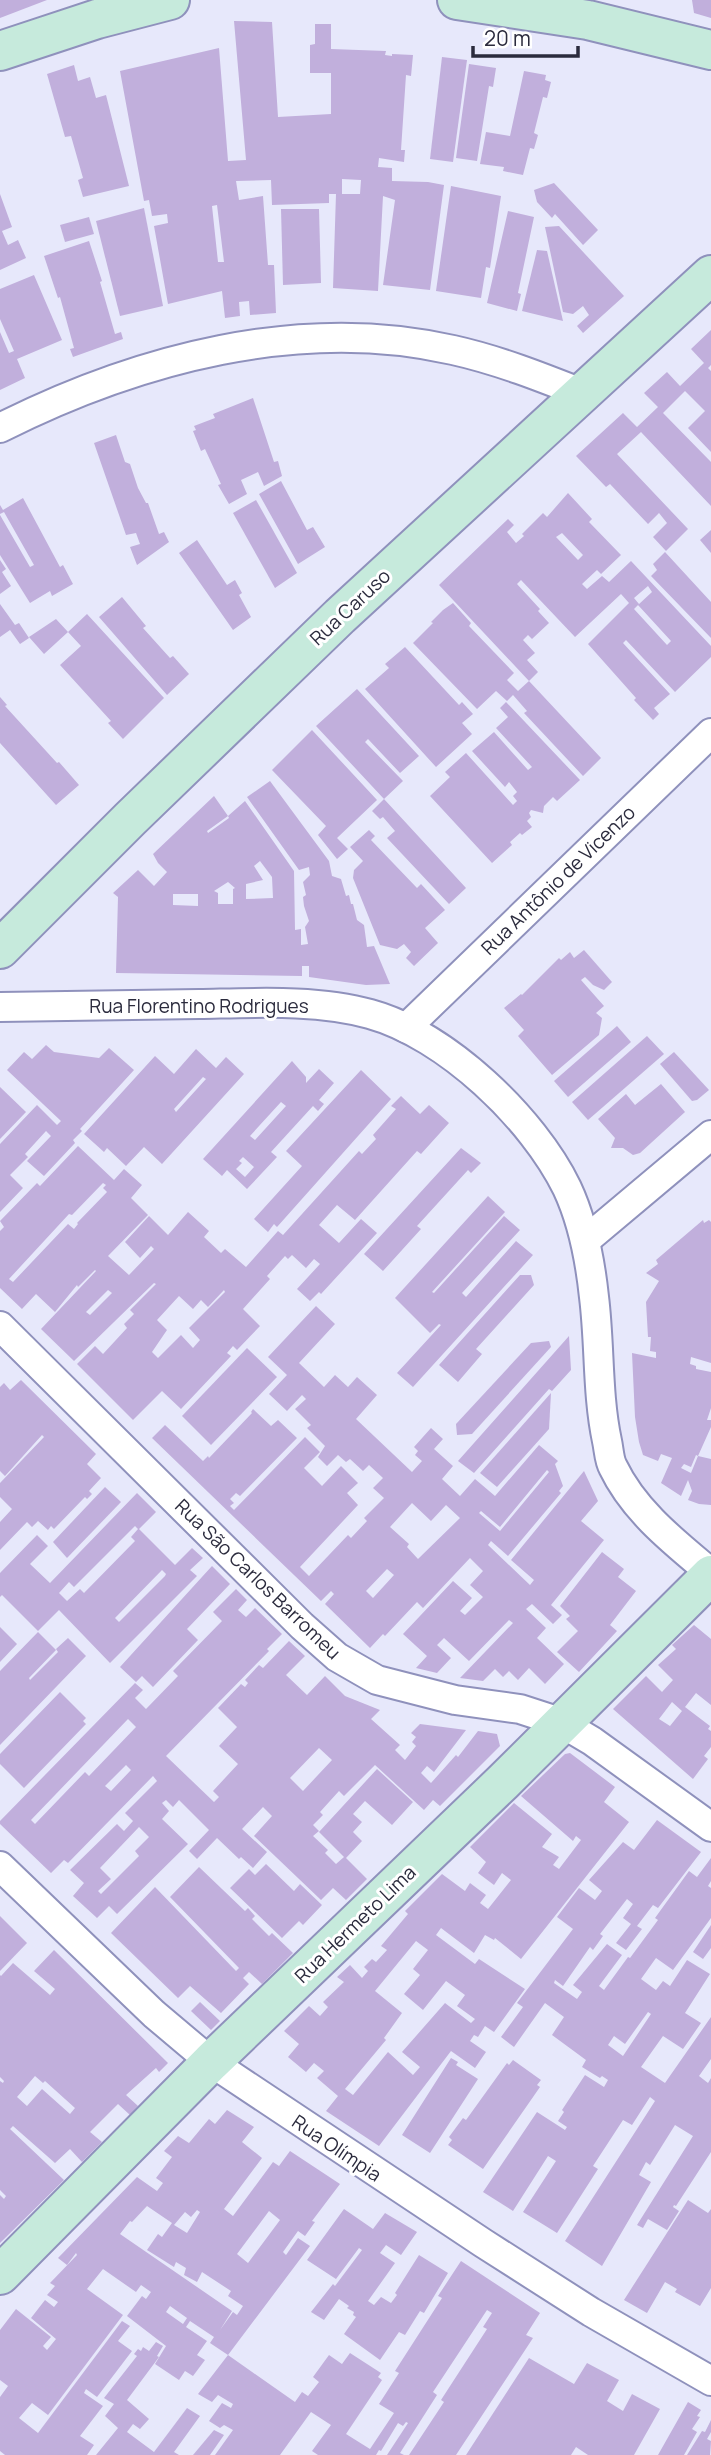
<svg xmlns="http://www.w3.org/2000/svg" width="711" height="2455" viewBox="0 0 711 2455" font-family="Manrope,sans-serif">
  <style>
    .building { fill: #c1afdc; fill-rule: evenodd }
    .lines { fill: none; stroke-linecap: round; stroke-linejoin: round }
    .street-casing { stroke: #8f91bc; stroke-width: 32 }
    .secondary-casing { stroke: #8f91bc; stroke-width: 42 }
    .street { stroke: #fff; stroke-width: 28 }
    .secondary { stroke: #c6eadc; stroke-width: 38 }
    .labels { text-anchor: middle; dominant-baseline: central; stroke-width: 6; stroke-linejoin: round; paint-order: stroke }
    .street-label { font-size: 19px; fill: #2b2b3d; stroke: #fff }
  </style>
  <rect width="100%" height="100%" fill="#e7e8fb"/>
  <g class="building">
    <polygon points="0,0 47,0 0,18"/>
    <polygon points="692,0 711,0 711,18 694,13"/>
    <path d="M 234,21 L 272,22 L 278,117 L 331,114 L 331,73 L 310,73 L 310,45 L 315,44 L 315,24 L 331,24 L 331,49 L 386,51 L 385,55 L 392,56 L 392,54 L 413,55 L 411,76 L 406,75 L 401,150 L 405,150 L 404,162 L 379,158 L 378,167 L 392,168 L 392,181 L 428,182 L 444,185 L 430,290 L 383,285 L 395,200 L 383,196 L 378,291 L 333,288 L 336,194 L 329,194 L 329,203 L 272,205 L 271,180 L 236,181 L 239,200 L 263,196 L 268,265 L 274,265 L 276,313 L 250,315 L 249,301 L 239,302 L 240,316 L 225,318 L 222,291 L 168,304 L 154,226 L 168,223 L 167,214 L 152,216 L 149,200 L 144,201 L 120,71 L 219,48 L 228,161 L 246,160 ZM 342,179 L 361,180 L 360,194 L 342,194 ZM 217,205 L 224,262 L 218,262 L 212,206 Z"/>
    <polygon points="442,57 467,60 453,162 430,159"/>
    <polygon points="469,64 496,68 493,87 489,86 477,161 456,158"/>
    <polygon points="74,65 78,81 90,77 96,98 106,95 129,186 83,197 78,180 83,178 71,136 65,137 47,74"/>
    <polygon points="524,71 546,75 545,80 551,82 547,98 543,97 534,133 538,135 534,149 530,148 523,175 503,171 504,167 480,164 486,132 510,136"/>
    <polygon points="554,183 598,230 583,245 555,214 552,218 537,202 534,190"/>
    <polygon points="451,186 501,196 490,268 486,267 481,298 436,291"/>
    <polygon points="0,194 12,227 2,231 8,245 18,240 26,258 0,270"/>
    <polygon points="144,208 163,306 120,316 96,221"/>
    <polygon points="281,209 319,209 321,283 283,285"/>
    <polygon points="508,211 534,217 518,293 521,294 517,311 487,303"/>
    <polygon points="89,217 94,234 65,242 60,225"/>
    <polygon points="559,226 624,296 583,333 577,326 589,315 583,306 573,314 563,312 545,227"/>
    <polygon points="89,241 102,281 100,282 115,334 121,332 123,339 73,357 70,349 74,348 60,297 58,298 44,256"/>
    <polygon points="537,250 547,251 563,321 522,311"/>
    <polygon points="34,275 62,340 17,359 25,378 0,390 0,332 9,353 14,351 0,319 0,289"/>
    <polygon points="711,330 711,365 708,368 711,371 711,452 688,428 705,411 685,391 663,413 711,462 711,506 641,432 617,454 688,529 666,551 653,537 667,523 659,513 648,524 610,484 606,487 576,456 623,413 637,427 658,407 644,393 667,372 680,386 704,363 691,349"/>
    <polygon points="253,398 274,462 278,461 282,476 264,486 258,472 241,480 247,494 229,504 218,485 221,484 205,449 201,451 193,431 196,430 194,426 215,418 213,414"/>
    <polygon points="116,435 125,462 130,464 138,488 146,503 148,503 159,534 164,532 169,542 137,565 130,547 140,544 136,533 126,535 94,443"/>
    <polygon points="281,481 307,530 313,527 325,547 298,564 259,494"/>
    <path d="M 568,493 L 592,519 L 589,522 L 621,555 L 601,574 L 597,570 L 582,584 L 587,589 L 602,576 L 609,582 L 631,561 L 711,646 L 711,657 L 675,692 L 626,640 L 623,643 L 670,694 L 654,708 L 659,714 L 653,720 L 634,700 L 636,698 L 588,644 L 629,603 L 621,594 L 575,637 L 521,580 L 517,584 L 540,609 L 538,611 L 549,623 L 532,639 L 528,635 L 523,640 L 535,653 L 527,660 L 538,672 L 529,681 L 439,585 L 508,519 L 514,525 L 507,532 L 516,543 L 524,536 L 522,534 L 543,513 L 547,517 ZM 562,533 L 583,555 L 578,560 L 556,537 ZM 648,586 L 652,592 L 638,605 L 671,641 L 667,645 L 634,609 L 639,604 L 634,598 Z"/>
    <polygon points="23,498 60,567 63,565 73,584 52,596 50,591 30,603 0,555 0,515 30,567 34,565 4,512 0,514 0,505 3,510"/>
    <polygon points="256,500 297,573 275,588 233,513"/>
    <polygon points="711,530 711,553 700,540"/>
    <polygon points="197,540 227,585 235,580 242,593 239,595 251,617 233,630 179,553"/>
    <polygon points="665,552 711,602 711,638 651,576 657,570 653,564"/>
    <polygon points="0,560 6,569 2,572 11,586 0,594"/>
    <polygon points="122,597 146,626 143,628 170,658 173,656 189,674 167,695 99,617"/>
    <polygon points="453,603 471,623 469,626 514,673 507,680 518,691 529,681 601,758 583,776 524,713 527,711 513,695 507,701 496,691 477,709 413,643 433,623 431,622 443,610"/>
    <polygon points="0,604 15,625 19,623 29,638 20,644 10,630 0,637"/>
    <polygon points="87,614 164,698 123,739 108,723 111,721 60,665 81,646 68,632 44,654 29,637 56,619 68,632"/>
    <polygon points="405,647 459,705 462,702 473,714 462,723 472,734 436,767 365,689 389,668 385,664"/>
    <polygon points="357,689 419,756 400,773 368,739 365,742 403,781 384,799 316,726"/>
    <polygon points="0,697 7,705 5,706 57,763 59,762 79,785 56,805 0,743"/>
    <polygon points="506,702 580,780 557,801 553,797 544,806 543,813 531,810 529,813 531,817 527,821 532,827 522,835 520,833 510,842 512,845 492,863 430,796 450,777 445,772 466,753 513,805 517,801 513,796 517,792 509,782 505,787 472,751 494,732 528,770 532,767 496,728 508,717 500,708"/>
    <polygon points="312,730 377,800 337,838 348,849 337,859 318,835 326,826 272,770"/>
    <path d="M 270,781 L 329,861 L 332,876 L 341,879 L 346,896 L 349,895 L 351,904 L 353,904 L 357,920 L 364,925 L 367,947 L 374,946 L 390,984 L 366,985 L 309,977 L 309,966 L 302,966 L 302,976 L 116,973 L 118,897 L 113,893 L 138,870 L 154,886 L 167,872 L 158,863 L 153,854 L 214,796 L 228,816 L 207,831 L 208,833 L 229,818 L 228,816 L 245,801 L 294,871 L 295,930 L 301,929 L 301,945 L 308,944 L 305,927 L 309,921 L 304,906 L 303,897 L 306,895 L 303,882 L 310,875 L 309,867 L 299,870 L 247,797 ZM 260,861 L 272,877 L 273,898 L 246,899 L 246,884 L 263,880 L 254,866 ZM 228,882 L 235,888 L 233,889 L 233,904 L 218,904 L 218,893 L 214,891 ZM 173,894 L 198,894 L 198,906 L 173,905 Z"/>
    <polygon points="384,799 466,888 449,904 387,838 395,831 383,817 380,819 372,811"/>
    <polygon points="369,830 375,836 371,840 417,888 421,884 445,910 425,928 438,943 414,966 406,958 411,952 404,944 397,949 380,945 353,878 354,870 363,861 350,847"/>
    <polygon points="584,950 612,982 604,990 593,985 585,977 581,980 604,1006 596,1013 602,1018 599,1035 552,1075 518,1036 524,1030 504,1008 521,994 522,995 559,958 561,960 570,952 574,958"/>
    <polygon points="617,1026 631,1042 568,1097 554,1081"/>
    <polygon points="647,1036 664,1054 588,1120 572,1102"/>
    <polygon points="46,1045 54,1052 99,1058 109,1048 134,1070 80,1129 82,1131 73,1140 75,1143 44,1176 27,1161 51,1136 46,1131 25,1154 28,1157 10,1175 23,1188 0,1212 0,1144 37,1105 57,1125 61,1121 7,1070 24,1052 32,1059"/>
    <path d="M 196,1049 L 216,1068 L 226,1057 L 244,1074 L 162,1164 L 144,1147 L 126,1166 L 107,1148 L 104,1152 L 84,1134 L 155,1056 L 174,1074 ZM 203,1077 L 206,1079 L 176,1112 L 174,1109 Z"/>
    <polygon points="674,1052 709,1090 697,1100 692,1101 660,1064"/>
    <path d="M 292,1061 L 306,1077 L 306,1083 L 319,1069 L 334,1083 L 319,1100 L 324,1104 L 318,1111 L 313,1106 L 271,1152 L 277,1157 L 247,1189 L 227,1170 L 222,1176 L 203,1159 ZM 281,1102 L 286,1106 L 255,1140 L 250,1136 ZM 243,1157 L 254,1167 L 245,1177 L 236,1169 L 242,1163 L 239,1161 Z"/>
    <polygon points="361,1070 391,1099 277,1227 274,1224 268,1232 254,1219 302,1166 286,1151"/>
    <polygon points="661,1084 685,1112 640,1153 633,1155 623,1148 611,1148 615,1138 598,1119 626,1094 635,1105"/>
    <polygon points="0,1087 26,1112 0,1139"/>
    <path d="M 401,1096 L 420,1114 L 429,1105 L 449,1123 L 421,1154 L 417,1151 L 355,1220 L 337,1205 L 319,1225 L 339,1243 L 361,1219 L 377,1233 L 321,1294 L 319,1292 L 310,1301 L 297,1289 L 320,1264 L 314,1259 L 306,1268 L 292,1255 L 288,1259 L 285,1256 L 267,1276 L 270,1279 L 243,1309 L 260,1326 L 237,1350 L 233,1346 L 227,1353 L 231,1356 L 181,1409 L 162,1391 L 133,1420 L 77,1364 L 95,1346 L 103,1354 L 127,1328 L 124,1324 L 134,1314 L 130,1310 L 156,1284 L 154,1283 L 74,1361 L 41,1329 L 96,1271 L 95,1270 L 78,1287 L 77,1285 L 55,1312 L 36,1294 L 22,1309 L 0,1288 L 0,1231 L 4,1227 L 0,1221 L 37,1183 L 40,1186 L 78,1146 L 114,1180 L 124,1169 L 142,1185 L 131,1198 L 148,1215 L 108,1256 L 129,1275 L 154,1249 L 151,1246 L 140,1258 L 125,1242 L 149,1216 L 168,1235 L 188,1212 L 209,1231 L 204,1237 L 221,1253 L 225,1249 L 246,1267 L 278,1231 L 283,1235 L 359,1151 L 362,1154 L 376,1139 L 373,1135 L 396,1109 L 391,1106 ZM 103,1183 L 106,1185 L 103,1188 L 107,1192 L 77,1223 L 78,1224 L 74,1229 L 68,1224 L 13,1282 L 9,1279 L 69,1214 L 72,1215 ZM 108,1290 L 112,1293 L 90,1315 L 86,1312 ZM 224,1290 L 225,1292 L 189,1328 L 200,1340 L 193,1348 L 181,1335 L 158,1358 L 152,1352 L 167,1330 L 157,1320 L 179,1296 L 193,1309 L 201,1300 L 208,1307 Z"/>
    <polygon points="461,1148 481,1163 471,1173 468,1170 417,1226 421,1229 383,1271 364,1254"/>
    <polygon points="488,1196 505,1212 432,1292 434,1293 504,1216 520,1230 462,1293 466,1297 516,1241 533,1255 413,1387 397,1373 441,1325 439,1324 430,1333 395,1298"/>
    <polygon points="703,1220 704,1223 709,1220 711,1222 711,1363 691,1357 690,1364 696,1366 696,1369 711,1372 711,1408 707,1420 711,1420 711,1427 698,1456 696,1455 691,1467 684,1464 681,1468 691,1473 698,1456 711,1459 711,1505 699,1504 688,1500 692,1491 688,1480 681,1496 661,1483 672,1458 661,1454 658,1461 643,1455 639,1442 635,1417 632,1353 656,1358 656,1352 650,1351 651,1337 648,1337 646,1302 659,1281 646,1273 658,1264 656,1260"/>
    <polygon points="520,1275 531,1275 534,1285 476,1349 482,1354 458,1382 439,1365"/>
    <path d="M 316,1306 L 335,1324 L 299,1363 L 324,1387 L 335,1375 L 348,1387 L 357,1377 L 377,1395 L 356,1419 L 412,1472 L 422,1461 L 415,1455 L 418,1451 L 414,1447 L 431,1428 L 443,1439 L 434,1449 L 453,1466 L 442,1479 L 460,1496 L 475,1479 L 495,1496 L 539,1445 L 558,1461 L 555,1464 L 563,1486 L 559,1491 L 561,1493 L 508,1556 L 491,1541 L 488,1545 L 530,1585 L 534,1580 L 511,1560 L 584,1471 L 598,1501 L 581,1521 L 604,1540 L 551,1605 L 562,1615 L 553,1624 L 532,1604 L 526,1609 L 546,1628 L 537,1638 L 564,1664 L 545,1684 L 529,1668 L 518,1680 L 509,1671 L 503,1677 L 495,1669 L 483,1681 L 460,1678 L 513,1623 L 509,1620 L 469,1661 L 444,1638 L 437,1645 L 451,1658 L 437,1673 L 416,1668 L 427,1656 L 403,1634 L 453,1581 L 472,1598 L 460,1611 L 465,1615 L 483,1597 L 470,1585 L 483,1571 L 470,1558 L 423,1608 L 417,1602 L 385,1636 L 383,1634 L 370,1648 L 325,1604 L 334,1594 L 331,1591 L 321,1601 L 152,1438 L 165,1425 L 203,1461 L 208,1456 L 209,1458 L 252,1413 L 251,1412 L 253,1409 L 271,1426 L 278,1420 L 297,1438 L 240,1496 L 236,1493 L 230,1499 L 234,1503 L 230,1506 L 234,1510 L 305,1437 L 320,1452 L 304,1468 L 322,1486 L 341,1466 L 358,1483 L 347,1493 L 358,1505 L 300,1567 L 309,1576 L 348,1535 L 351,1538 L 367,1521 L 364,1518 L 384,1498 L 373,1488 L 383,1478 L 369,1465 L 363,1471 L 350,1459 L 346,1462 L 338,1455 L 327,1466 L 318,1457 L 325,1446 L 307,1428 L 311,1425 L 295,1409 L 306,1399 L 302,1395 L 287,1411 L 269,1394 L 287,1375 L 268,1357 ZM 547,1470 L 549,1472 L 500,1531 L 479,1513 L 481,1511 L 500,1527 ZM 412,1503 L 431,1521 L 446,1505 L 460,1518 L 418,1559 L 407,1547 L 409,1544 L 390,1527 ZM 387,1569 L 394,1575 L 373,1598 L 366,1591 Z"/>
    <polygon points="569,1336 571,1370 552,1391 549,1389 474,1473 458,1461"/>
    <polygon points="549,1341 551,1347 472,1434 457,1435 456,1424 531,1343"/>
    <polygon points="247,1348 277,1377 211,1445 182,1416"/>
    <polygon points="21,1380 96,1454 87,1464 101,1478 89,1491 92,1494 87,1499 85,1497 54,1529 51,1526 48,1530 38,1521 32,1527 27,1522 0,1550 0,1522 12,1509 0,1497 0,1483 44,1437 42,1435 5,1476 0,1471 0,1387 4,1383 10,1390"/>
    <polygon points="551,1393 549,1429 497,1487 480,1473"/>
    <polygon points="105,1487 121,1502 67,1558 53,1542"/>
    <path d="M 137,1493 L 156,1512 L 139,1529 L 175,1565 L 192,1548 L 203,1558 L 190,1570 L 197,1576 L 110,1663 L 59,1610 L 38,1631 L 2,1595 L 0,1597 L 0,1573 L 37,1535 L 48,1546 L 30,1564 L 50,1583 ZM 135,1526 L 138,1529 L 131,1537 L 135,1541 L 84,1593 L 80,1589 L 67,1601 L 59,1593 L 69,1582 L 74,1587 ZM 162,1570 L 166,1574 L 165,1576 L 119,1622 L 115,1618 Z"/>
    <polygon points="602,1552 624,1569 618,1577 636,1591 610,1625 617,1631 579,1672 557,1652 578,1631 566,1619 570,1616 560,1606"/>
    <polygon points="212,1566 230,1584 187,1629 198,1640 153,1687 142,1676 136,1682 120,1667"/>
    <path d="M 236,1589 L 247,1600 L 238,1610 L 246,1617 L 255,1608 L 282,1634 L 267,1649 L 269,1651 L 166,1756 L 214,1802 L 219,1797 L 213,1791 L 238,1764 L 219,1746 L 237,1727 L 218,1708 L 241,1684 L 245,1687 L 248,1683 L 245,1680 L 259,1665 L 263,1668 L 289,1641 L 305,1656 L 286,1675 L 307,1695 L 325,1676 L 345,1696 L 380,1710 L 371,1719 L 400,1745 L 395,1750 L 405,1760 L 416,1746 L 412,1742 L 416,1737 L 411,1733 L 420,1724 L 466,1730 L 434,1772 L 427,1766 L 421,1773 L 431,1783 L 456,1755 L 458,1757 L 478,1731 L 497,1734 L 500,1746 L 440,1806 L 433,1800 L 424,1810 L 375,1765 L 344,1796 L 339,1791 L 320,1812 L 323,1815 L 313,1825 L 319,1831 L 313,1836 L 328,1850 L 325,1853 L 336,1864 L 344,1857 L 319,1832 L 377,1769 L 413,1802 L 392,1825 L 365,1801 L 353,1814 L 362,1822 L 353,1832 L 362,1841 L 346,1858 L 367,1879 L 346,1900 L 333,1888 L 321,1900 L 254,1836 L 272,1816 L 263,1807 L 242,1829 L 267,1852 L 253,1868 L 241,1857 L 239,1859 L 217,1838 L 197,1859 L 189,1851 L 209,1830 L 179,1800 L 173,1807 L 166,1800 L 162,1803 L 169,1811 L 162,1819 L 188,1844 L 117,1914 L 109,1906 L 97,1918 L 73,1896 L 84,1883 L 70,1870 L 117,1824 L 124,1831 L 133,1821 L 125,1813 L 157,1781 L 153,1776 L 68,1863 L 64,1860 L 51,1873 L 0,1824 L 0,1821 L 135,1683 L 143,1690 L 135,1698 L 146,1709 L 178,1676 L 173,1671 L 222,1621 L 213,1612 ZM 128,1719 L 136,1727 L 89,1776 L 85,1772 L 35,1824 L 31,1820 ZM 319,1748 L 332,1760 L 303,1791 L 290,1778 ZM 126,1765 L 131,1770 L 111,1791 L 105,1786 ZM 139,1827 L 149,1837 L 135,1851 L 139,1856 L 101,1894 L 98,1891 L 111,1879 L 100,1868 Z"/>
    <path d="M 694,1625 L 711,1639 L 711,1705 L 696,1693 L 685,1707 L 710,1726 L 708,1729 L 711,1731 L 711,1747 L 704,1756 L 708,1759 L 693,1779 L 613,1709 L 646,1676 L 662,1692 L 673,1680 L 658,1665 L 676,1649 L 672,1645 ZM 672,1702 L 682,1711 L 670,1726 L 659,1719 Z"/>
    <polygon points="0,1627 17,1644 0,1662"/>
    <polygon points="38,1632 56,1650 29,1678 30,1680 58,1652 56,1649 68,1638 86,1656 0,1745 0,1671"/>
    <polygon points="60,1692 86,1718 83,1721 86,1724 24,1788 0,1764 0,1754"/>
    <path d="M 570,1753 L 615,1787 L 604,1802 L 629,1822 L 521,1959 L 495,1938 L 494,1940 L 485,1935 L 474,1953 L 441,1928 L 436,1935 L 475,1964 L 479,1959 L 525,1989 L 494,2032 L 485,2026 L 478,2037 L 474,2035 L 470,2041 L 486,2052 L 475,2068 L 451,2051 L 379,2146 L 326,2111 L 338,2096 L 317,2078 L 324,2071 L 314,2063 L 306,2072 L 288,2057 L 299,2044 L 284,2031 L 309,2006 L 320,2016 L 328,2007 L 323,2002 L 344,1982 L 337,1977 L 350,1965 L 362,1978 L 368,1971 L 364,1967 L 372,1959 L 376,1962 L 387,1950 L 381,1946 L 408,1914 L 405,1911 L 442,1874 L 465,1891 L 470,1883 L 486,1895 L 480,1903 L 488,1909 L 511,1880 L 502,1873 L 494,1885 L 478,1873 L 486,1862 L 470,1847 L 514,1803 L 552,1834 L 542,1847 L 559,1857 L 553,1865 L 559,1869 L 581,1840 L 576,1836 L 573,1841 L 521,1796 L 565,1754 ZM 416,1941 L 428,1950 L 413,1969 L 420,1975 L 404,1994 L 423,2010 L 446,1981 L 465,1995 L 457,2006 L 475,2019 L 471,2023 L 445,2003 L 402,2052 L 420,2067 L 413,2075 L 388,2052 L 353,2095 L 345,2089 L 386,2040 L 384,2038 L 402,2013 L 375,1991 Z"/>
    <path d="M 657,1820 L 701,1852 L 658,1908 L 653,1905 L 637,1926 L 642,1929 L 626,1950 L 616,1943 L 631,1924 L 623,1918 L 633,1904 L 627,1899 L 600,1934 L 603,1936 L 593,1950 L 590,1947 L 563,1986 L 555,1980 L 554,1983 L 577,1999 L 582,1992 L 573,1985 L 607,1944 L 622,1955 L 599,1986 L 604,1990 L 628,1957 L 630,1958 L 658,1920 L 655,1918 L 689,1871 L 697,1877 L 711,1858 L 711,1881 L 708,1886 L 711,1888 L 711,1918 L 673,1970 L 656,1958 L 641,1979 L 656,1990 L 663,1981 L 670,1986 L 687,1960 L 710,1974 L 685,2013 L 701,2023 L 683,2049 L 663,2036 L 641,2067 L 665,2083 L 711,2017 L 711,2059 L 699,2076 L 708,2083 L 711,2078 L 711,2152 L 676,2206 L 674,2205 L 673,2207 L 679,2211 L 667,2230 L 648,2219 L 643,2228 L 637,2225 L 693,2136 L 675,2125 L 650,2165 L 646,2162 L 639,2175 L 651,2182 L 602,2266 L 565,2241 L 655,2101 L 650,2097 L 632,2125 L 623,2120 L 593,2166 L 598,2169 L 557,2233 L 523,2212 L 556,2161 L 548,2156 L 513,2211 L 483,2192 L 537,2112 L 565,2130 L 567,2127 L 558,2121 L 564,2112 L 562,2110 L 585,2075 L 604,2087 L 608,2080 L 602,2076 L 600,2078 L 582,2067 L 586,2060 L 552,2035 L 564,2017 L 545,2003 L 514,2047 L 501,2037 L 523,2007 L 517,2003 L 573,1929 L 557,1917 L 579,1888 L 595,1900 L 602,1891 L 589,1880 L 623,1842 L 634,1850 ZM 648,2012 L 651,2014 L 623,2056 L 608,2045 L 614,2036 L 625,2044 Z"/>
    <polygon points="266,1864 294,1891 300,1884 322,1905 303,1925 299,1921 282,1938 230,1888 249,1869 255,1875"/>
    <polygon points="199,1867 245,1911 248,1908 255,1916 252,1919 269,1936 272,1933 293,1953 262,1984 249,1972 243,1978 249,1984 221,2013 190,1986 178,1998 111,1933 155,1887 236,1971 239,1968 170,1897"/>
    <polygon points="0,1916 27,1943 0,1971"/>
    <polygon points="711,1925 711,1948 703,1959 693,1952"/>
    <path d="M 54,1950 L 168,2063 L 159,2072 L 156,2068 L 126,2095 L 138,2106 L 130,2115 L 118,2104 L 90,2132 L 102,2142 L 82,2162 L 70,2149 L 55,2163 L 13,2126 L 10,2129 L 64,2180 L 0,2243 L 0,2195 L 4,2199 L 6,2196 L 0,2190 L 0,2081 L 3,2083 L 4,2081 L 0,2077 L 0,1975 L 1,1976 L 13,1963 L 50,1995 L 55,1989 L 34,1971 ZM 35,2076 L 43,2083 L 45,2081 L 75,2108 L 70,2114 L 42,2089 L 27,2106 L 17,2097 Z"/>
    <polygon points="200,2002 220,2021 211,2030 191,2011"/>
    <polygon points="451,2058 458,2062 456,2065 478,2079 430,2153 402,2135"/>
    <polygon points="513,2060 541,2080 537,2085 540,2087 483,2169 448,2145 452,2140 449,2137 463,2118 466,2120 507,2063 509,2065"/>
    <path d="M 227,2110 L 254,2127 L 242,2142 L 262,2158 L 224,2209 L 233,2216 L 273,2162 L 279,2166 L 290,2151 L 340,2184 L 312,2221 L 315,2222 L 305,2236 L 298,2231 L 283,2252 L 286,2255 L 298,2238 L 310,2246 L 228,2355 L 210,2343 L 214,2337 L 190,2321 L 186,2327 L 207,2341 L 197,2355 L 205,2360 L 193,2376 L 185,2371 L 179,2380 L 155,2364 L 166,2346 L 127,2316 L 142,2296 L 146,2299 L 151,2292 L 141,2285 L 136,2292 L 103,2269 L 87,2289 L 123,2315 L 48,2415 L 32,2403 L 19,2418 L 38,2433 L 122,2321 L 130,2326 L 118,2341 L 132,2351 L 97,2397 L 86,2389 L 84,2393 L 103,2406 L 80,2436 L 94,2445 L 87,2455 L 5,2455 L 0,2451 L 0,2397 L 8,2386 L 0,2380 L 0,2330 L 16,2309 L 51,2337 L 43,2346 L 47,2350 L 56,2339 L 31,2318 L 45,2300 L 54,2307 L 58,2302 L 47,2295 L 55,2286 L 50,2283 L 77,2255 L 76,2253 L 67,2265 L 58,2258 L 137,2177 L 157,2191 L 163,2183 L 156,2178 L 172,2157 L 164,2151 L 178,2136 L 189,2143 L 209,2119 L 215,2124 ZM 147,2206 L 172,2223 L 162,2237 L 158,2234 L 147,2250 L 174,2267 L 176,2262 L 186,2268 L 184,2275 L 197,2282 L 202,2272 L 231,2291 L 228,2296 L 243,2306 L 237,2315 L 233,2312 L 220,2330 L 232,2311 L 120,2234 L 130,2221 L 132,2222 ZM 197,2210 L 200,2212 L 187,2233 L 174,2225 L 185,2212 L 191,2217 ZM 269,2211 L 280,2220 L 248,2263 L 237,2254 ZM 170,2306 L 187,2318 L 183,2324 L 166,2312 Z"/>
    <polygon points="688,2200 708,2213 711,2209 711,2288 700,2306 675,2292 677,2289 665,2282 647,2313 624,2300"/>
    <polygon points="344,2209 373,2229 385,2213 417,2232 401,2255 386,2245 380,2253 395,2263 368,2301 374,2305 381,2297 391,2303 397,2295 395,2293 419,2255 448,2273 424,2313 420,2311 405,2335 399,2332 380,2360 344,2334 356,2317 353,2315 354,2312 347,2308 349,2306 339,2299 324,2320 311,2312 333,2284 335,2286 362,2250 359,2248 336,2279 307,2260"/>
    <polygon points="461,2261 540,2313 526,2335 533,2338 456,2455 409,2455 444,2402 441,2400 487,2329 483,2327 492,2313 487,2310 433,2392 437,2395 400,2453 404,2455 387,2455 408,2423 406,2422 403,2426 398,2423 381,2451 379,2450 376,2455 318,2455 312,2451 331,2425 311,2412 280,2455 215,2455 233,2430 224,2425 220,2428 209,2421 222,2403 231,2408 233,2404 218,2395 212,2402 198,2394 228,2355 295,2402 302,2392 308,2396 319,2382 313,2377 329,2355 342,2364 350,2353 381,2373 378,2377 382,2380 346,2434 370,2449 394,2413 379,2404 399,2373 395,2371 442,2298 438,2296"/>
    <polygon points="156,2342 163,2346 157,2356 159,2357 127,2400 149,2419 140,2429 133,2424 127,2432 154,2452 187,2408 200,2416 174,2452 179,2455 96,2455 118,2428 105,2416 114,2404 104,2398 137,2356 134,2354 138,2349 141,2351 143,2347 149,2351"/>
    <polygon points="529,2358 574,2384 587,2363 619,2380 607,2401 623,2411 632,2394 660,2409 634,2455 588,2455 576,2447 571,2455 466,2455"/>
    <polygon points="688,2402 701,2410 697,2416 700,2417 692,2429 697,2432 684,2455 658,2455"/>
    <polygon points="711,2420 711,2432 707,2439 711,2441 710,2455 687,2455 702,2431 705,2432"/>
    <polygon points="214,2430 224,2435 210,2455 193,2455"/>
  </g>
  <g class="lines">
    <g class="street-casing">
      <g id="street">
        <path d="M 0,428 C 137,359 301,315 453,350 C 498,360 541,377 584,394"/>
        <path d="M 0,1007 C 66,1006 133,1005 199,1004 C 253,1003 317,999 370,1014 C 446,1035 533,1118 567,1188 C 583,1222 590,1259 594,1297 C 600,1345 597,1394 607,1441 C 609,1450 609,1460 613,1467 C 634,1511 674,1542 711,1573"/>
        <polyline points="406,1028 711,733"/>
        <polyline points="586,1240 711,1135"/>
        <polyline points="0,1326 302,1626 337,1657 377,1680 455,1700 520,1709 560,1722 592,1741 711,1827"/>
        <polyline points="0,1866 154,2014 211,2062 483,2243 591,2312 711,2381"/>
      </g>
    </g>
    <g class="secondary-casing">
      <g id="secondary">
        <polyline points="457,0 588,20 711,50"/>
        <polyline points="0,51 97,19 170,0"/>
        <polyline points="0,949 130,819 340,616 711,275"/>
        <polyline points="0,2275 211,2062 503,1782 711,1575"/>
      </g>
    </g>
    <use href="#street" class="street"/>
    <use href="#secondary" class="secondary"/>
  </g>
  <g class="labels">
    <g class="street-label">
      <text transform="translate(350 607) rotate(-43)">Rua Caruso</text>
      <text transform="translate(558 880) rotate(-44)">Rua Antônio de Vicenzo</text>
      <text x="199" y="1006">Rua Florentino Rodrigues</text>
      <text transform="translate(258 1579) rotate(44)">Rua São Carlos Barromeu</text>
      <text transform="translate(355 1924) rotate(-44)">Rua Hermeto Lima</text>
      <text transform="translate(337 2148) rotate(34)">Rua Olímpia</text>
    </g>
  </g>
  <path d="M473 46v10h105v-10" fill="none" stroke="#2b2b3d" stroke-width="3.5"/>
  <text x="484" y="46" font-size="21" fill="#2b2b3d" stroke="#ffffff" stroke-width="5" paint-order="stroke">20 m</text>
</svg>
